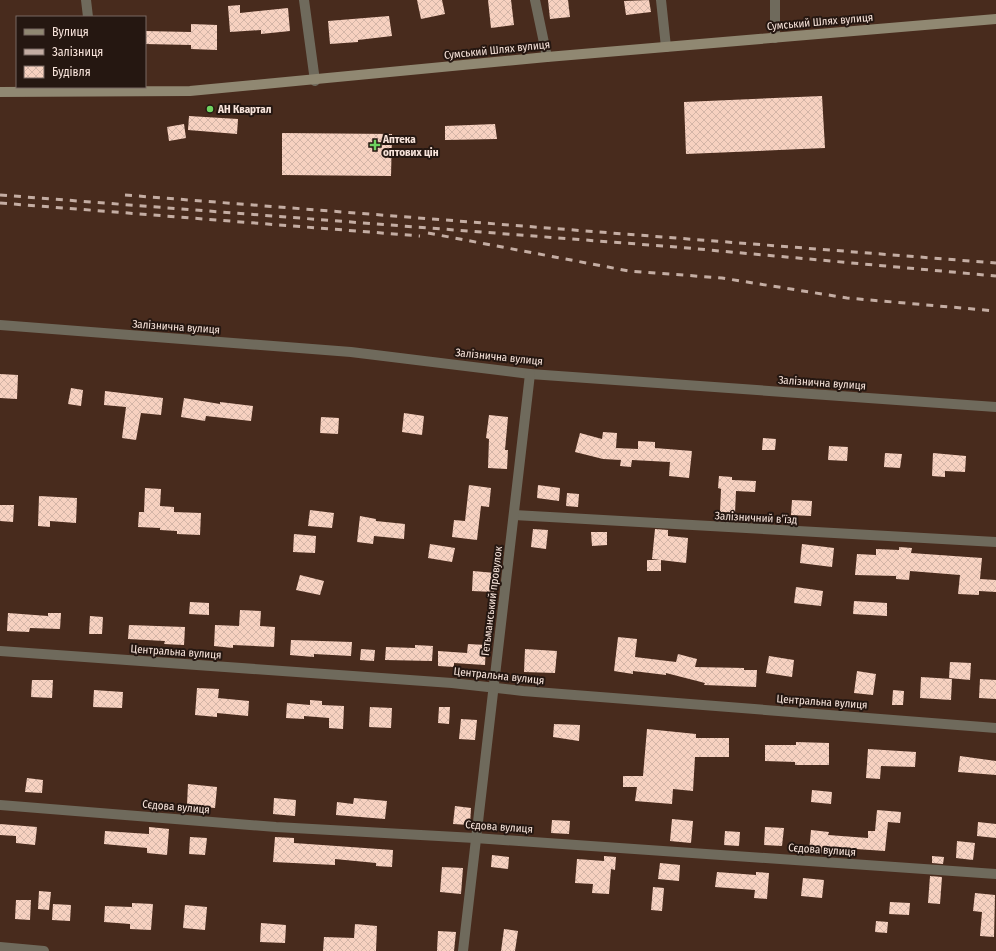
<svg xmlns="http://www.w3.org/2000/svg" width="996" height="951" viewBox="0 0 996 951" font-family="'Fira Sans Condensed',sans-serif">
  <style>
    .building { fill: url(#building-cross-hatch) }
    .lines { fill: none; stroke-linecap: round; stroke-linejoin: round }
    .street { stroke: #6f6a5c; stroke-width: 10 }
    .secondary { stroke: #908872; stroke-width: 10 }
    .rail { stroke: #c4ada3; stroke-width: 3; stroke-dasharray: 7 7; stroke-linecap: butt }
    .poi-dot { fill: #6fd360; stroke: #251711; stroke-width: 1.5 }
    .labels { text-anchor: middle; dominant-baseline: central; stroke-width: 4; stroke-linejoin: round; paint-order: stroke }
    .street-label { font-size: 11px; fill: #f8e4db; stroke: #251711 }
    .poi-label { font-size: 11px; font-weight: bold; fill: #f8e4db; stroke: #251711; text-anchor: start }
  </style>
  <defs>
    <pattern id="building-cross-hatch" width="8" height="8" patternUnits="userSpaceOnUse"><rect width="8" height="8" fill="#f7d1c0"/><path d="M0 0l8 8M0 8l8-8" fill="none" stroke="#d4b5a7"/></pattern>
  </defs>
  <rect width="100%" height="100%" fill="#482b1d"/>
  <g class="building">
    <polygon points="417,0 442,0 445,14 421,19"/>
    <polygon points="488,0 511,0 514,25 491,28"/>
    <polygon points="548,0 568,0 570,17 550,19"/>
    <polygon points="649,0 651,12 626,15 624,1"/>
    <polygon points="240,5 240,13 288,8 290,31 261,34 261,30 230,32 228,6"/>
    <polygon points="389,16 392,36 358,40 358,42 330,44 328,21"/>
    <polygon points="191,24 217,25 217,50 191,49 191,45 145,44 145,31 191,32"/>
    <polygon points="822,96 825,148 686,154 684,102"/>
    <polygon points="189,116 238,119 237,134 188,130"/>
    <polygon points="184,124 186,138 169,141 167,127"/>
    <polygon points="495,124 497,139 445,140 445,126"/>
    <polygon points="282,133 392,134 391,176 282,175"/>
    <polygon points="0,374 18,375 17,399 0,398"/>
    <polygon points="71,388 83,390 81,406 68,404"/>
    <polygon points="105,391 163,398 161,415 141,413 136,440 122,438 126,407 104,405"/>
    <polygon points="184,398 220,404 220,402 253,406 251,421 206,416 205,421 181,417"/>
    <polygon points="404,413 424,416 422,435 402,432"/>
    <polygon points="489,415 508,417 505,450 508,450 507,469 488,468 489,439 486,438"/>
    <polygon points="321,417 339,418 338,434 320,433"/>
    <polygon points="603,432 617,433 616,448 638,449 638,441 655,442 655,448 692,451 689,478 669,476 670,462 632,460 631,467 620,466 621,460 603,459 575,452 580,433 602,439"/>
    <polygon points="763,438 776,439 775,450 762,450"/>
    <polygon points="829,446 848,447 847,461 828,460"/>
    <polygon points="885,453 902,454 900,468 884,467"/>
    <polygon points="933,453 966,456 965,472 945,471 945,477 932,476"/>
    <polygon points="719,476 732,477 732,480 756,481 755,492 736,491 735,513 720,512 721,489 718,488"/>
    <polygon points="469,485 491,488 489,507 481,506 477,540 452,537 454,520 465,521"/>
    <polygon points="538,485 560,488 559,501 537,498"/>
    <polygon points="145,488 161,489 160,506 174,507 174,512 201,513 200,535 177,534 177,531 160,530 160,528 138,527 139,512 144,512"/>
    <polygon points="567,493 579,494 578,507 566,506"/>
    <polygon points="39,496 77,498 76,523 50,521 50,527 38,526"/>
    <polygon points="792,500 812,501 811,516 791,515"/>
    <polygon points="0,505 14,505 13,522 0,521"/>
    <polygon points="310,510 334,513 332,528 308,526"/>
    <polygon points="360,516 376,519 376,521 405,524 404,539 374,536 373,544 357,542"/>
    <polygon points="533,529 548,530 546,549 531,547"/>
    <polygon points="655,529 668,530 668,536 688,538 686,563 652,559"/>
    <polygon points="591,532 607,532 607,545 592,546"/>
    <polygon points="294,534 316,536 315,553 293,552"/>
    <polygon points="430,544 455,548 452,562 428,558"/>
    <polygon points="802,544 834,548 832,567 800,563"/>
    <polygon points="899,547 912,548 911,553 982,558 980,579 996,580 996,592 979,591 979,595 958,594 960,575 910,571 909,580 896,579 896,576 855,575 857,554 876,555 876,549 899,550"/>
    <rect x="647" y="560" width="14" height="11"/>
    <polygon points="473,571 495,573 494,592 472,591"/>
    <polygon points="300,575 324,581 320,595 296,590"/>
    <polygon points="796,587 823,591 821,606 794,603"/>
    <polygon points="854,601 887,603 887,616 853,614"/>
    <polygon points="190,602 209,603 209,615 189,614"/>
    <polygon points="240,610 261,611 260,626 275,627 274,647 233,645 233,648 214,646 215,625 239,626"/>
    <polygon points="8,613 48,616 48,613 61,613 60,629 30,628 29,632 7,631"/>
    <polygon points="90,616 103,617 102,634 89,634"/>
    <polygon points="129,625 185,627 184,645 164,644 165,641 128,639"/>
    <polygon points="618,637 637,639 635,657 676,662 678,654 697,659 695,667 744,668 744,670 757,670 756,687 704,685 705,683 666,673 666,675 633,671 633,674 614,671"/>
    <polygon points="291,640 352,642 351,656 314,654 314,657 290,655"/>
    <polygon points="468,644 486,645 485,665 454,663 454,667 438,666 438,651 467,653"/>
    <polygon points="415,645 433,646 432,661 385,660 386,647 415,648"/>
    <polygon points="361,649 375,650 374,661 360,660"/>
    <polygon points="525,649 557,651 555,673 524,672"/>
    <polygon points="769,656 794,660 792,677 766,673"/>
    <polygon points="950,662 971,663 970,680 949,678"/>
    <polygon points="857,671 876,674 873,695 854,693"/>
    <polygon points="921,677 952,679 951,700 920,698"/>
    <polygon points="980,679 996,680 996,699 979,698"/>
    <polygon points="32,680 53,680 52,698 31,697"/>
    <polygon points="197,688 219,689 218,698 249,701 248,716 217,713 217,717 195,715"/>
    <polygon points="94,690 123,692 122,708 93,707"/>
    <polygon points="893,690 904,691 903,705 892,705"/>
    <polygon points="310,700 322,701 322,705 344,706 343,729 329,728 329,718 304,716 304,719 286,718 287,703 310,705"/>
    <polygon points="370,707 392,708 391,728 369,727"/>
    <polygon points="439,707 450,707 449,724 438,723"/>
    <polygon points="461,719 477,720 475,740 459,739"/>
    <polygon points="554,724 580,725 579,741 553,737"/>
    <polygon points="647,729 696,734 696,738 729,738 729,757 695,757 693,791 673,789 672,804 635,801 637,787 623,787 623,776 643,776"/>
    <polygon points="796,742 829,743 829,765 795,765 795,762 765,761 765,745 796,745"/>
    <polygon points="868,749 916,752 915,767 881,766 880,779 866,778"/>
    <polygon points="960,756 996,761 996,775 958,772"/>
    <polygon points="27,778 43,780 42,793 25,792"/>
    <polygon points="188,784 217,787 215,808 187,805"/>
    <polygon points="812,790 832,792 831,804 811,802"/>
    <polygon points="274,798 296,800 295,816 273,814"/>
    <polygon points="354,798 387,801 385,819 336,815 337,802 353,804"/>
    <polygon points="455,806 471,808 470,825 453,824"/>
    <polygon points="877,810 901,812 900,823 888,822 885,851 856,849 856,857 809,852 811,830 829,832 828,835 868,838 868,831 875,831"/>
    <polygon points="672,819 693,821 691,843 670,841"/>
    <polygon points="552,820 570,821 569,834 551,833"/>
    <polygon points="978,822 996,824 996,838 977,836"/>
    <polygon points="0,824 37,827 35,845 16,843 16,836 0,835"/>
    <polygon points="149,827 169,829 167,855 147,853 147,848 104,844 105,831 149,834"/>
    <polygon points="765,827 784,828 782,846 764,845"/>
    <polygon points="725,831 740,832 739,846 724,845"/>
    <polygon points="190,837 207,838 205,855 189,854"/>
    <polygon points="275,837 294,838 294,843 393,850 392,867 376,866 376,863 335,859 335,865 273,862"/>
    <polygon points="957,841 975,843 973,860 956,858"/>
    <polygon points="492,855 509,857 508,869 491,867"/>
    <polygon points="604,856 616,857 615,870 611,869 609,894 592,893 593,884 575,883 577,859 604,861"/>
    <polygon points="932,856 944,857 943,864 932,863"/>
    <polygon points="660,863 680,865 679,881 658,879"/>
    <polygon points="442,867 463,868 461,894 440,892"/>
    <polygon points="717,872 756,875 756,872 769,873 767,899 754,898 755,890 715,887"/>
    <polygon points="930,876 942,877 940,904 928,903"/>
    <polygon points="803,878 824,880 822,898 801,896"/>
    <polygon points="653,887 664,888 662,911 651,910"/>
    <polygon points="39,891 51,892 49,910 38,909"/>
    <polygon points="975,893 995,895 994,937 980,936 982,912 973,911"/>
    <polygon points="16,900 31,900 30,920 15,919"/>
    <polygon points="890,902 910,903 909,915 889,914"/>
    <polygon points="132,903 153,904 151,930 130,929 130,924 104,922 105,906 132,907"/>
    <polygon points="53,904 71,905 70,921 52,920"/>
    <polygon points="185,905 207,907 205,930 183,928"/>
    <polygon points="876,921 888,922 887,933 875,932"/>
    <polygon points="261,923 286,925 285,943 260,942"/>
    <polygon points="355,924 377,926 376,951 323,951 324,937 354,938"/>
    <polygon points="504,929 518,931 515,951 501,951"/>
    <polygon points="438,931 456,932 454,951 437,951"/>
  </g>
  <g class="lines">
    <g class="street">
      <polyline points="86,0 88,17"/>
      <polyline points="304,0 315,81"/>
      <polyline points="535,0 547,57"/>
      <polyline points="661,0 666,47"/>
      <polyline points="775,0 775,38"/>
      <polyline points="0,325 351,352 530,374 996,407"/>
      <polyline points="514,515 996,542"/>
      <polyline points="0,651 452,683 523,691 996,728"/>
      <polyline points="0,805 276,827 475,838 996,874"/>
      <polyline points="0,947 44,951"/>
      <polyline points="463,951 530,374"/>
    </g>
    <polyline class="secondary" points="0,92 190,91 547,57 996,19"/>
    <g class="rail">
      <polyline points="0,195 676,247 996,276"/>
      <polyline points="125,195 996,263"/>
      <polyline points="0,203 420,236"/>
      <polyline points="428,233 629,271 722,278 847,298 996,311"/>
    </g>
  </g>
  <g class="poi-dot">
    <circle cx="210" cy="109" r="4"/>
    <path d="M373 139h4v4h4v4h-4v4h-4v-4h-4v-4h4z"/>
  </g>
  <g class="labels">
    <g class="street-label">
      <text transform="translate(820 22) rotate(-5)">Сумський Шлях вулиця</text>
      <text transform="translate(497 50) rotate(-6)">Сумський Шлях вулиця</text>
      <text transform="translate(176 327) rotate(4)">Залізнична вулиця</text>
      <text transform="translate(499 357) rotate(6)">Залізнична вулиця</text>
      <text transform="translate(822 383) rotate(4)">Залізнична вулиця</text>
      <text transform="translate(756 518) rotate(3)">Залізничний в’їзд</text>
      <text transform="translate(492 601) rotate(-83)">Гетьманський провулок</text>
      <text transform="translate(176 652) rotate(4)">Центральна вулиця</text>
      <text transform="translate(499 676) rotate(6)">Центральна вулиця</text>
      <text transform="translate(822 702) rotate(4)">Центральна вулиця</text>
      <text transform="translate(176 807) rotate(5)">Сєдова вулиця</text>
      <text transform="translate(499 827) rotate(4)">Сєдова вулиця</text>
      <text transform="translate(822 850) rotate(4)">Сєдова вулиця</text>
    </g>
    <g class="poi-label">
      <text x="218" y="109">АН Квартал</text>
      <text x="383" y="139">Аптека<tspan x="383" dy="13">оптових цін</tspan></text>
    </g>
  </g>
  <rect x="16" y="16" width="130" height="72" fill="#251711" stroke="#796962"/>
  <rect x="24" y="29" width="20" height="6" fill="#908872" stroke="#796962"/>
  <text x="52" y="36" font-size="12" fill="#f8e4db">Вулиця</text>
  <rect x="24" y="49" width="20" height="6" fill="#c4ada3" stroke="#796962"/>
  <text x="52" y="56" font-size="12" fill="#f8e4db">Залізниця</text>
  <rect x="24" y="66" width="20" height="12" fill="url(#building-cross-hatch)" stroke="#796962"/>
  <text x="52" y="76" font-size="12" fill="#f8e4db">Будівля</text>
</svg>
